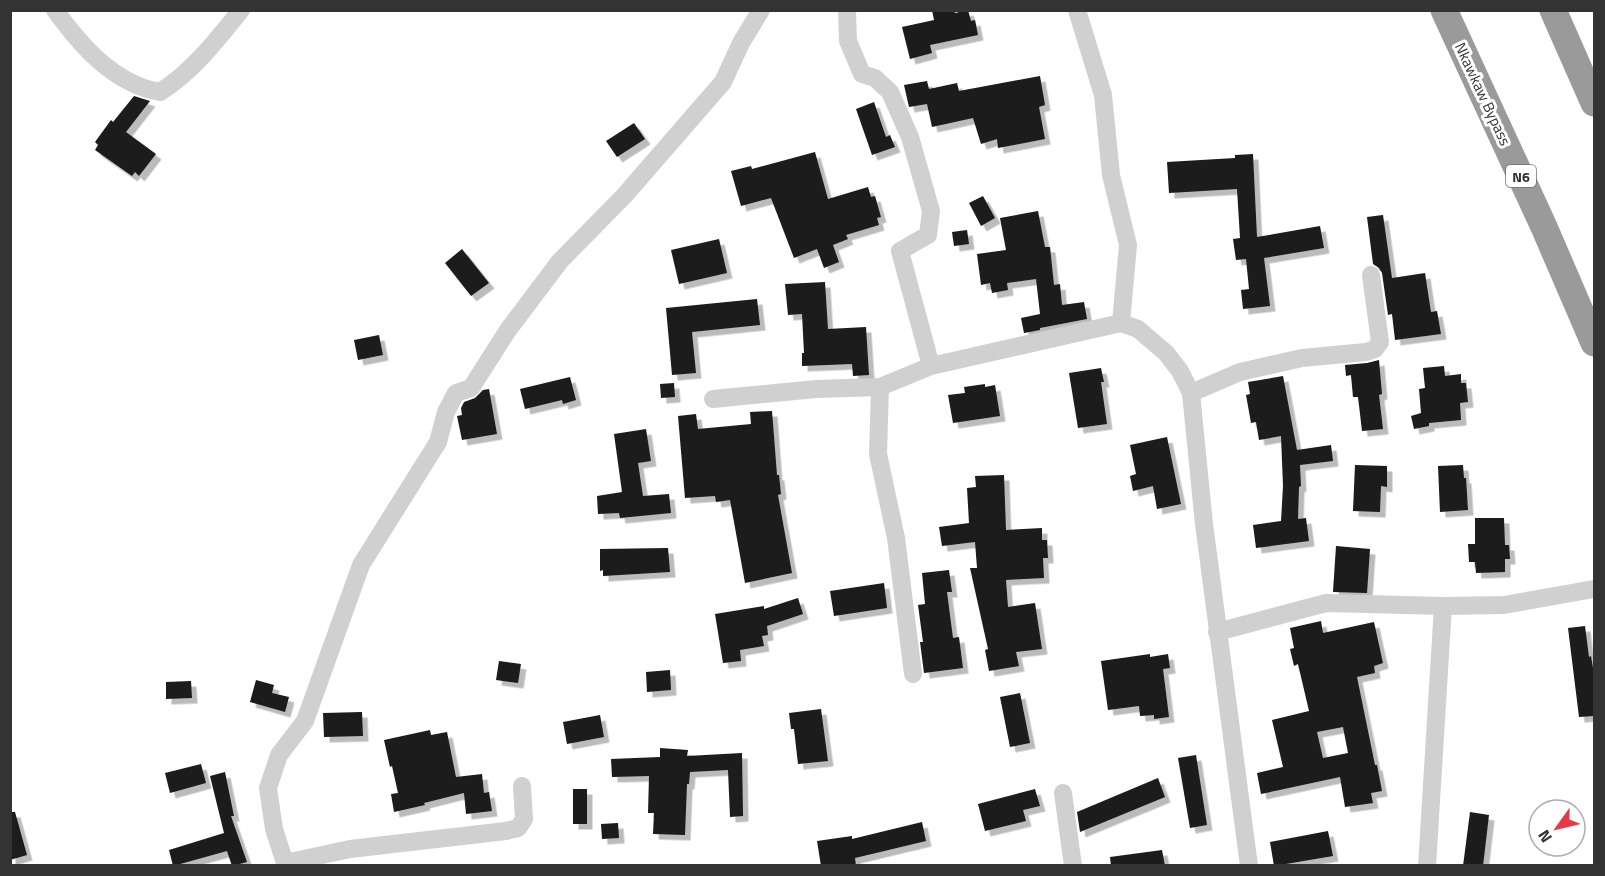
<svg xmlns="http://www.w3.org/2000/svg" width="1605" height="876" viewBox="0 0 1605 876" font-family="'Titillium Web',sans-serif">
  <style>
    .building { fill: #1a1a1a; fill-rule: evenodd; filter: url(#shadow) }
    .lines { fill: none; stroke-linecap: round; stroke-linejoin: round }
    .minor { stroke: #d0d0d0; stroke-width: 18 }
    .highway { stroke: #9a9a9a; stroke-width: 27 }
    .labels { text-anchor: middle; dominant-baseline: central; stroke-width: 6; stroke-linejoin: round; paint-order: stroke }
    .shield { fill: #fff; stroke: #707070; stroke-width: 1.5 }
    .shield-label { font-size: 14px; font-weight: bold; fill: #333 }
    .street-label { font-size: 15px; fill: #333; stroke: #fff }
  </style>
  <defs>
    <filter id="shadow"><feDropShadow dx="5.5" dy="5.5" stdDeviation="0" flood-color="#0004"/></filter>
  </defs>
  <rect width="100%" height="100%" fill="#fff"/>
  <g class="building">
    <polygon points="932,10 954,10 955,13 968,10 971,21 975,20 978,35 930,45 932,53 910,59 902,27 934,20"/>
    <polygon points="1040,76 1045,105 1039,107 1045,139 998,148 997,139 981,144 973,118 932,127 927,104 909,107 904,85 927,81 929,89 957,83 959,91"/>
    <polygon points="134,96 150,101 126,132 156,154 139,176 135,172 132,176 95,150 98,145 95,142 111,120 113,122"/>
    <polygon points="874,102 886,137 890,135 895,147 872,155 856,109"/>
    <polygon points="634,123 645,139 617,157 606,141"/>
    <polygon points="815,152 828,199 868,187 871,197 875,196 881,217 877,218 879,225 846,235 848,239 833,245 839,262 824,268 817,249 794,258 771,198 741,206 731,171 751,166 752,169"/>
    <polygon points="1253,154 1257,237 1320,226 1324,248 1264,258 1270,306 1243,309 1241,290 1249,289 1246,259 1236,260 1233,239 1240,238 1237,189 1169,193 1167,162 1235,158 1235,155"/>
    <polygon points="983,196 995,218 981,226 969,203"/>
    <polygon points="1038,211 1045,247 1050,247 1054,285 1060,284 1062,305 1084,302 1087,319 1040,328 1040,330 1024,333 1021,318 1040,314 1036,279 1007,283 1008,290 992,293 990,283 981,285 977,254 1006,250 1000,218"/>
    <polygon points="1383,215 1392,278 1425,273 1431,312 1437,311 1441,334 1395,340 1392,314 1388,315 1382,273 1379,268 1373,264 1367,217"/>
    <polygon points="967,230 969,244 954,246 952,232"/>
    <polygon points="719,239 727,273 679,284 671,250"/>
    <polygon points="462,249 489,283 471,296 445,263"/>
    <polygon points="825,282 828,329 866,327 869,375 853,376 852,364 802,366 802,353 804,353 802,314 788,315 785,284"/>
    <polygon points="757,299 760,325 692,332 696,373 672,375 666,308"/>
    <polygon points="379,335 383,355 358,360 354,340"/>
    <polygon points="1379,360 1382,394 1379,395 1383,429 1362,431 1358,397 1353,397 1351,375 1346,376 1345,365 1367,363"/>
    <polygon points="1444,366 1445,376 1461,374 1461,383 1466,383 1468,402 1460,403 1461,420 1429,423 1429,426 1414,429 1411,416 1421,413 1419,389 1425,388 1423,368"/>
    <polygon points="1101,368 1104,382 1101,382 1107,424 1078,428 1069,373"/>
    <polygon points="1283,376 1297,450 1331,445 1333,461 1300,465 1301,486 1299,487 1298,519 1306,518 1309,541 1256,548 1253,525 1281,521 1283,486 1281,436 1259,440 1256,422 1251,423 1246,395 1250,394 1248,382"/>
    <polygon points="570,377 576,400 563,404 562,400 525,409 520,389"/>
    <polygon points="674,383 675,397 661,398 660,384"/>
    <polygon points="985,384 985,387 995,385 1000,416 953,423 948,395 965,393 964,387"/>
    <polygon points="489,389 497,434 462,440 457,416 462,415 461,408 464,402 475,398 483,390"/>
    <polygon points="772,411 777,475 779,475 781,494 778,495 792,573 745,583 730,500 716,502 715,496 685,498 678,416 696,414 698,429 751,424 750,412"/>
    <polygon points="646,429 651,461 638,463 643,496 669,494 671,513 620,518 619,513 598,514 597,496 622,492 614,434"/>
    <polygon points="1167,437 1181,504 1157,509 1153,486 1133,491 1130,476 1136,474 1130,445"/>
    <polygon points="1355,465 1387,466 1387,487 1381,486 1380,512 1353,511"/>
    <polygon points="1463,465 1464,478 1466,478 1468,510 1440,512 1438,466"/>
    <polygon points="1004,475 1006,530 1042,528 1042,540 1047,540 1048,558 1043,558 1044,578 1006,580 1008,607 1035,603 1042,649 1016,652 1019,666 989,671 985,650 988,649 970,568 977,568 975,542 942,546 939,527 969,523 967,488 976,487 975,476"/>
    <polygon points="1475,518 1504,518 1505,545 1509,545 1510,559 1505,559 1505,572 1476,573 1475,562 1469,562 1468,544 1475,544"/>
    <polygon points="1336,546 1370,549 1367,593 1333,592"/>
    <polygon points="668,548 670,572 603,576 603,570 600,571 600,549"/>
    <polygon points="949,570 952,592 947,592 953,638 959,637 963,668 924,673 920,642 923,642 918,605 925,604 922,573"/>
    <polygon points="884,583 887,608 834,616 830,591"/>
    <polygon points="798,598 803,614 767,626 768,635 762,636 764,646 740,650 741,661 723,663 715,614 764,606 764,609"/>
    <path d="M 1321,621 L 1323,633 L 1374,622 L 1383,663 L 1374,666 L 1375,673 L 1357,677 L 1375,765 L 1377,765 L 1382,791 L 1371,793 L 1373,803 L 1345,807 L 1340,777 L 1261,794 L 1257,773 L 1283,767 L 1272,720 L 1309,711 L 1298,664 L 1294,666 L 1290,649 L 1294,648 L 1290,628 ZM 1343,727 L 1348,753 L 1323,758 L 1317,732 Z"/>
    <polygon points="1585,626 1589,657 1591,656 1594,674 1594,716 1579,717 1568,628"/>
    <polygon points="1150,654 1150,657 1168,654 1170,668 1163,669 1169,717 1154,719 1154,715 1140,716 1139,706 1108,710 1101,661"/>
    <polygon points="499,661 521,664 518,683 496,680"/>
    <polygon points="670,670 671,690 647,692 646,672"/>
    <polygon points="256,680 274,685 272,693 289,697 285,712 250,702"/>
    <polygon points="191,681 192,698 166,699 166,682"/>
    <polygon points="1020,693 1030,743 1010,747 1000,697"/>
    <polygon points="821,709 828,761 798,764 794,729 791,729 789,713"/>
    <polygon points="362,712 363,736 324,737 323,713"/>
    <polygon points="600,715 604,737 567,744 563,722"/>
    <polygon points="430,730 431,735 447,732 456,777 482,774 484,793 489,792 492,811 466,814 464,793 424,803 425,805 394,812 391,794 398,793 392,766 390,767 384,740"/>
    <polygon points="660,748 688,750 687,756 742,753 743,816 730,817 728,770 690,772 689,784 687,784 685,835 653,834 654,813 648,813 649,776 612,777 611,759 660,757"/>
    <polygon points="1196,755 1207,825 1190,828 1178,758"/>
    <polygon points="201,764 206,783 170,793 165,773"/>
    <polygon points="225,772 234,816 231,816 247,862 232,866 227,851 173,866 169,850 224,833 210,776"/>
    <polygon points="1158,778 1165,797 1080,832 1077,812"/>
    <rect x="573" y="789" width="14" height="35"/>
    <polygon points="1035,789 1040,806 1023,810 1026,821 985,831 978,804"/>
    <polygon points="10,812 15,812 27,855 10,860"/>
    <polygon points="1470,812 1489,815 1483,866 1463,866"/>
    <polygon points="922,822 926,841 855,858 856,866 821,866 817,841 852,836 852,839"/>
    <polygon points="618,823 619,838 602,839 601,824"/>
    <polygon points="1328,831 1333,856 1274,866 1270,842"/>
    <polygon points="1162,850 1165,866 1111,866 1110,857"/>
  </g>
  <g class="lines">
    <g class="minor">
      <path d="M 55,10 C 81,46 114,84 160,92 C 192,72 217,40 241,10"/>
      <polyline points="847,10 848,41 862,74 875,78 890,92 910,137 931,211 928,235 900,251 931,366"/>
      <polyline points="1077,10 1103,95 1111,175 1128,245 1121,323"/>
      <polyline points="880,387 878,454 896,538 913,674"/>
      <polyline points="1191,393 1240,372 1302,358 1366,352 1375,349 1380,342 1371,275"/>
      <polyline points="713,399 816,389 880,387 931,366 1121,323 1138,329 1166,353 1180,371 1191,393 1204,524 1249,866"/>
      <polyline points="1217,632 1326,603 1443,606 1504,605 1594,589"/>
      <polyline points="522,786 524,819 518,828 506,831 350,849 285,863 274,829 268,788 279,755 305,721 361,565 438,442 446,412 456,393 471,388 508,330 560,261 624,196 723,82 741,43 761,10"/>
      <polyline points="1063,793 1073,866"/>
      <polyline points="1427,866 1443,606"/>
    </g>
    <g class="highway">
      <polyline points="1444,10 1544,227 1594,343"/>
      <polyline points="1553,10 1594,103"/>
    </g>
  </g>
  <g class="labels">
    <rect class="shield" x="1506" y="165" width="30" height="22" rx="4.5"/>
    <g class="shield-label">
      <text x="1521" y="176">N6</text>
    </g>
    <g class="street-label">
      <text transform="translate(1483 94) rotate(65)">Nkawkaw Bypass</text>
    </g>
  </g>
  <rect width="1605" height="876" fill="none" stroke="#333333" stroke-width="24"/>
  <g transform="translate(1557 828) rotate(236)"><circle r="28" fill="#ffffff" stroke="#adadad" stroke-width="1.5"/>
  <path d="M0-4.5L10 22L0 15L-10 22Z" fill="#e63946"/>
  <text y="-9" font-size="16" font-weight="bold" text-anchor="middle" fill="#333333">N</text>
  </g>
</svg>
